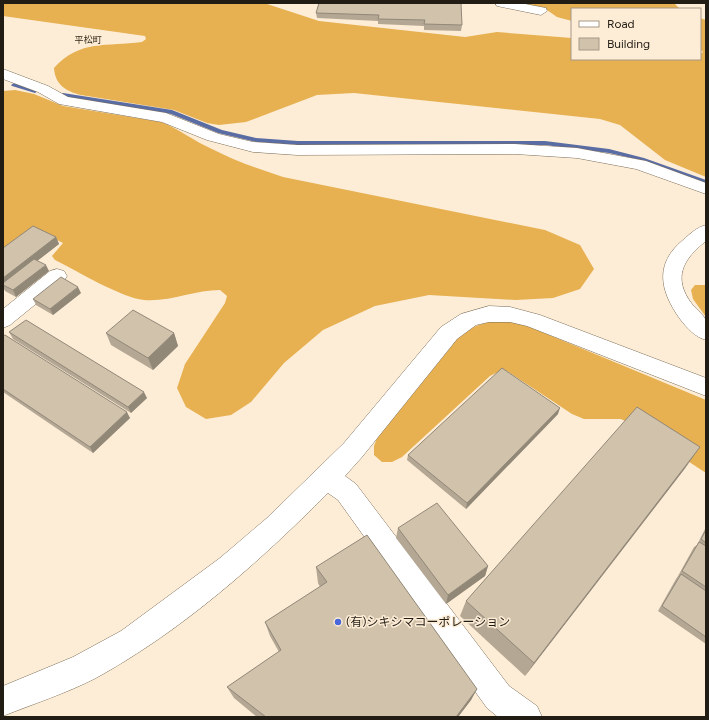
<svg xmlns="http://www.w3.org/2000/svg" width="709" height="720" viewBox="0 0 709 720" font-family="Figtree,'Noto Sans JP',sans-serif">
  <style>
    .forest { fill: #e7b051 }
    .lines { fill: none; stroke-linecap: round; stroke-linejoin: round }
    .stream { fill: #5a6ca4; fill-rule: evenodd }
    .minor-casing { stroke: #7b6d59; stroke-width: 1 }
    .minor { fill: #fff; fill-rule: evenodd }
    .wall { fill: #b4a794 }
    .shaded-wall { fill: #928878 }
    .building { fill: #d1c2ac; stroke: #928878 }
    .poi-dot { fill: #4867db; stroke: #fdedd6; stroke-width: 1.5 }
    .labels { text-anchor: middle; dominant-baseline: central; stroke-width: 3; stroke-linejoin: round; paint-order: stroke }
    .far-neighbourhood-label { font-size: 9px; fill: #342816; stroke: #fdedd6 }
    .near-poi-label { font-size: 12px; fill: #211c14; stroke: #fdedd6; text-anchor: start }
  </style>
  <rect width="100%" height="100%" fill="#fdedd6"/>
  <g class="forest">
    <path d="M 3,3 L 264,3 L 319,21 L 465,37 L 497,32 L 572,38 L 572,59 L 700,59 L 700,54 L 703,52 L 700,49 L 700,18 L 706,20 L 706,177 L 665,160 L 620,125 L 600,119 L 354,93 L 317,95 L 246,122 L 219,125 L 207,123 L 174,110 L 81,95 C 65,91 55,84 54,68 C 80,39 107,47 142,42 L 146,39 L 145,36 L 3,16 Z"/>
    <polygon points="515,3 674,3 680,9 572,9 572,21 557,17 547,10"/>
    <path d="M 15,90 L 34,94 L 63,106 L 161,122 C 179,129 194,141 212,149 C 235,161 259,169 283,177 L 545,230 L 580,245 L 594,269 L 580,289 L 553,298 L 516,300 L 429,295 L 375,306 L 323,330 L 284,363 L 251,402 L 231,415 L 206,419 L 186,407 L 177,388 L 185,364 L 225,303 L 227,296 L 220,290 C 195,290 170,302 144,300 C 122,298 77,271 55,260 L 52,256 L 63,243 L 39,231 L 3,250 L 3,91 Z"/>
    <polygon points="695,285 706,285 706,317 693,299 691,290"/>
    <path d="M 497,321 L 513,322 L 530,327 L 706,400 L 706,473 L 633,425 L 621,419 L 584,419 L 572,414 L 507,371 L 498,372 L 490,376 L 402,457 L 392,462 L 382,462 L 374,455 L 374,446 L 377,438 L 457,339 C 470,327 480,323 497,321 Z"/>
  </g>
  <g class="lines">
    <g class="stream">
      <polygon points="14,83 37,90 38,91 35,93 12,86 11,85"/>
      <polygon points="63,93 172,110 222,130 256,138 298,141 545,141 609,149 644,158 706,180 706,184 640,160 609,153 545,145 298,145 256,142 218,133 171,114 61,96 60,95"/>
    </g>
    <g class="minor-casing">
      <g id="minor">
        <polygon points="495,3 520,3 546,8 547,11 541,15 497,6"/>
        <polygon points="3,69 48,86 68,97 166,113 219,134 253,142 297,145 515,144 577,148 646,161 706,183 706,194 636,169 577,158 515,154 297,155 253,152 207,140 162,122 59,104 38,92 3,79"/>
        <path d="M 706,225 L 706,241 C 683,259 672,278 692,304 C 696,309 705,316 706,321 C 707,327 706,334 706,340 C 695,337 687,328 680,319 C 660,291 654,264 683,240 C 690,234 697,227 706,225 Z"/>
        <polygon points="57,269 64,271 67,276 64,281 10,325 3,328 3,309 50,271"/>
        <path d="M 489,306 L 510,307 L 540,315 L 706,378 L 706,396 L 527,326 L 510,322 L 489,322 L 476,325 L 457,339 L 362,457 L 345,476 L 356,484 L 509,686 L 537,706 L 542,717 L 498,717 L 487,708 L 338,500 L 328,493 C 258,563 183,630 96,678 C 67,693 33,704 3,716 L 3,686 L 73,657 L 121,631 L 220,558 L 267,518 L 344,443 L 441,327 L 461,314 Z"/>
      </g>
    </g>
    <use href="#minor" class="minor"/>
  </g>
  <g class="wall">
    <polygon points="319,3 462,25 461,31 424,30 424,26 378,24 378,21 317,18 316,13"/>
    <polygon points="56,237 59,244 37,261 49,271 16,297 5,291 3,287 3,248"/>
    <polygon points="81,293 53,315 36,305 33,299"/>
    <polygon points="9,332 147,398 131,413 13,339"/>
    <polygon points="106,333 174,333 178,346 153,370 111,345"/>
    <polygon points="3,336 130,418 93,453 3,392"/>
    <polygon points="558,414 466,509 407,460 408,455"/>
    <polygon points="686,467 525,676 460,616 466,601"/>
    <polygon points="706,527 706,644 658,611 676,579 678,576 694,547 697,545"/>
    <polygon points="398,528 488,566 485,576 446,604 396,538"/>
    <polygon points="316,567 477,689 471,700 458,717 257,717 234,698 227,687 279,652 270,636 265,622 320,587 318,583"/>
  </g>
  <g class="shaded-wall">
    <polygon points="56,237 59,244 5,286 3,285 3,278"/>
    <polygon points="46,265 49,271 16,297 13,290"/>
    <polygon points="78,287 81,293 53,315 50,309"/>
    <polygon points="174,333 178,346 153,370 148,358"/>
    <polygon points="144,392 147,398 131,413 128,407"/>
    <polygon points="560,408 558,414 466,509 467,503"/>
    <polygon points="127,412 130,418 93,453 90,447"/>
    <polygon points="700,447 686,467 525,676 534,663"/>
    <polygon points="488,566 485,576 446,604 448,595"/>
    <polygon points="477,689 471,700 458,717 456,717"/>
  </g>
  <g class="building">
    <polygon points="319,3 461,3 462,25 424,24 425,20 378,19 379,15 316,13"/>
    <polygon points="33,226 56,237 3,278 3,248"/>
    <polygon points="34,259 46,265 13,290 3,285 3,283"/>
    <polygon points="61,277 78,287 50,309 33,299"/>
    <polygon points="133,310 174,333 148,358 106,333"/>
    <polygon points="26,320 144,392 128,407 9,332"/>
    <polygon points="5,335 127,412 90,447 3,389 3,336"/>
    <polygon points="502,368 560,408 467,503 408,455"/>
    <polygon points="637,407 700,447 534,663 466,601"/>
    <polygon points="437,503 488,566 448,595 398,528"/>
    <polygon points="706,530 706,543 701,539"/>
    <polygon points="367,535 477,689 456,717 266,717 227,687 281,650 265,622 327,582 316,567"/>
    <polygon points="699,542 706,546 706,587 682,571"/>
    <polygon points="681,574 706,591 706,637 662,606"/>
  </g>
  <circle class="poi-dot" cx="338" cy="622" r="4"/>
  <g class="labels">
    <g class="far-neighbourhood-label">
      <text x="88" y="39">平松町</text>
    </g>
    <g class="near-poi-label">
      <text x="346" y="622">(有)シキシマコーポレーション</text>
    </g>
  </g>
  <rect width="709" height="720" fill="none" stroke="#211c14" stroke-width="8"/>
  <rect x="571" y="8" width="130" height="52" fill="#fdedd6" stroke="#a59988"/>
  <rect x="579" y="21" width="20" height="6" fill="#ffffff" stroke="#a59988"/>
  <text x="607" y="28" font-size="12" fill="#211c14">Road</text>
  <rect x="579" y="38" width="20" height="12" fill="#d1c2ac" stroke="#a59988"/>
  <text x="607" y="48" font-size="12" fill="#211c14">Building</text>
</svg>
